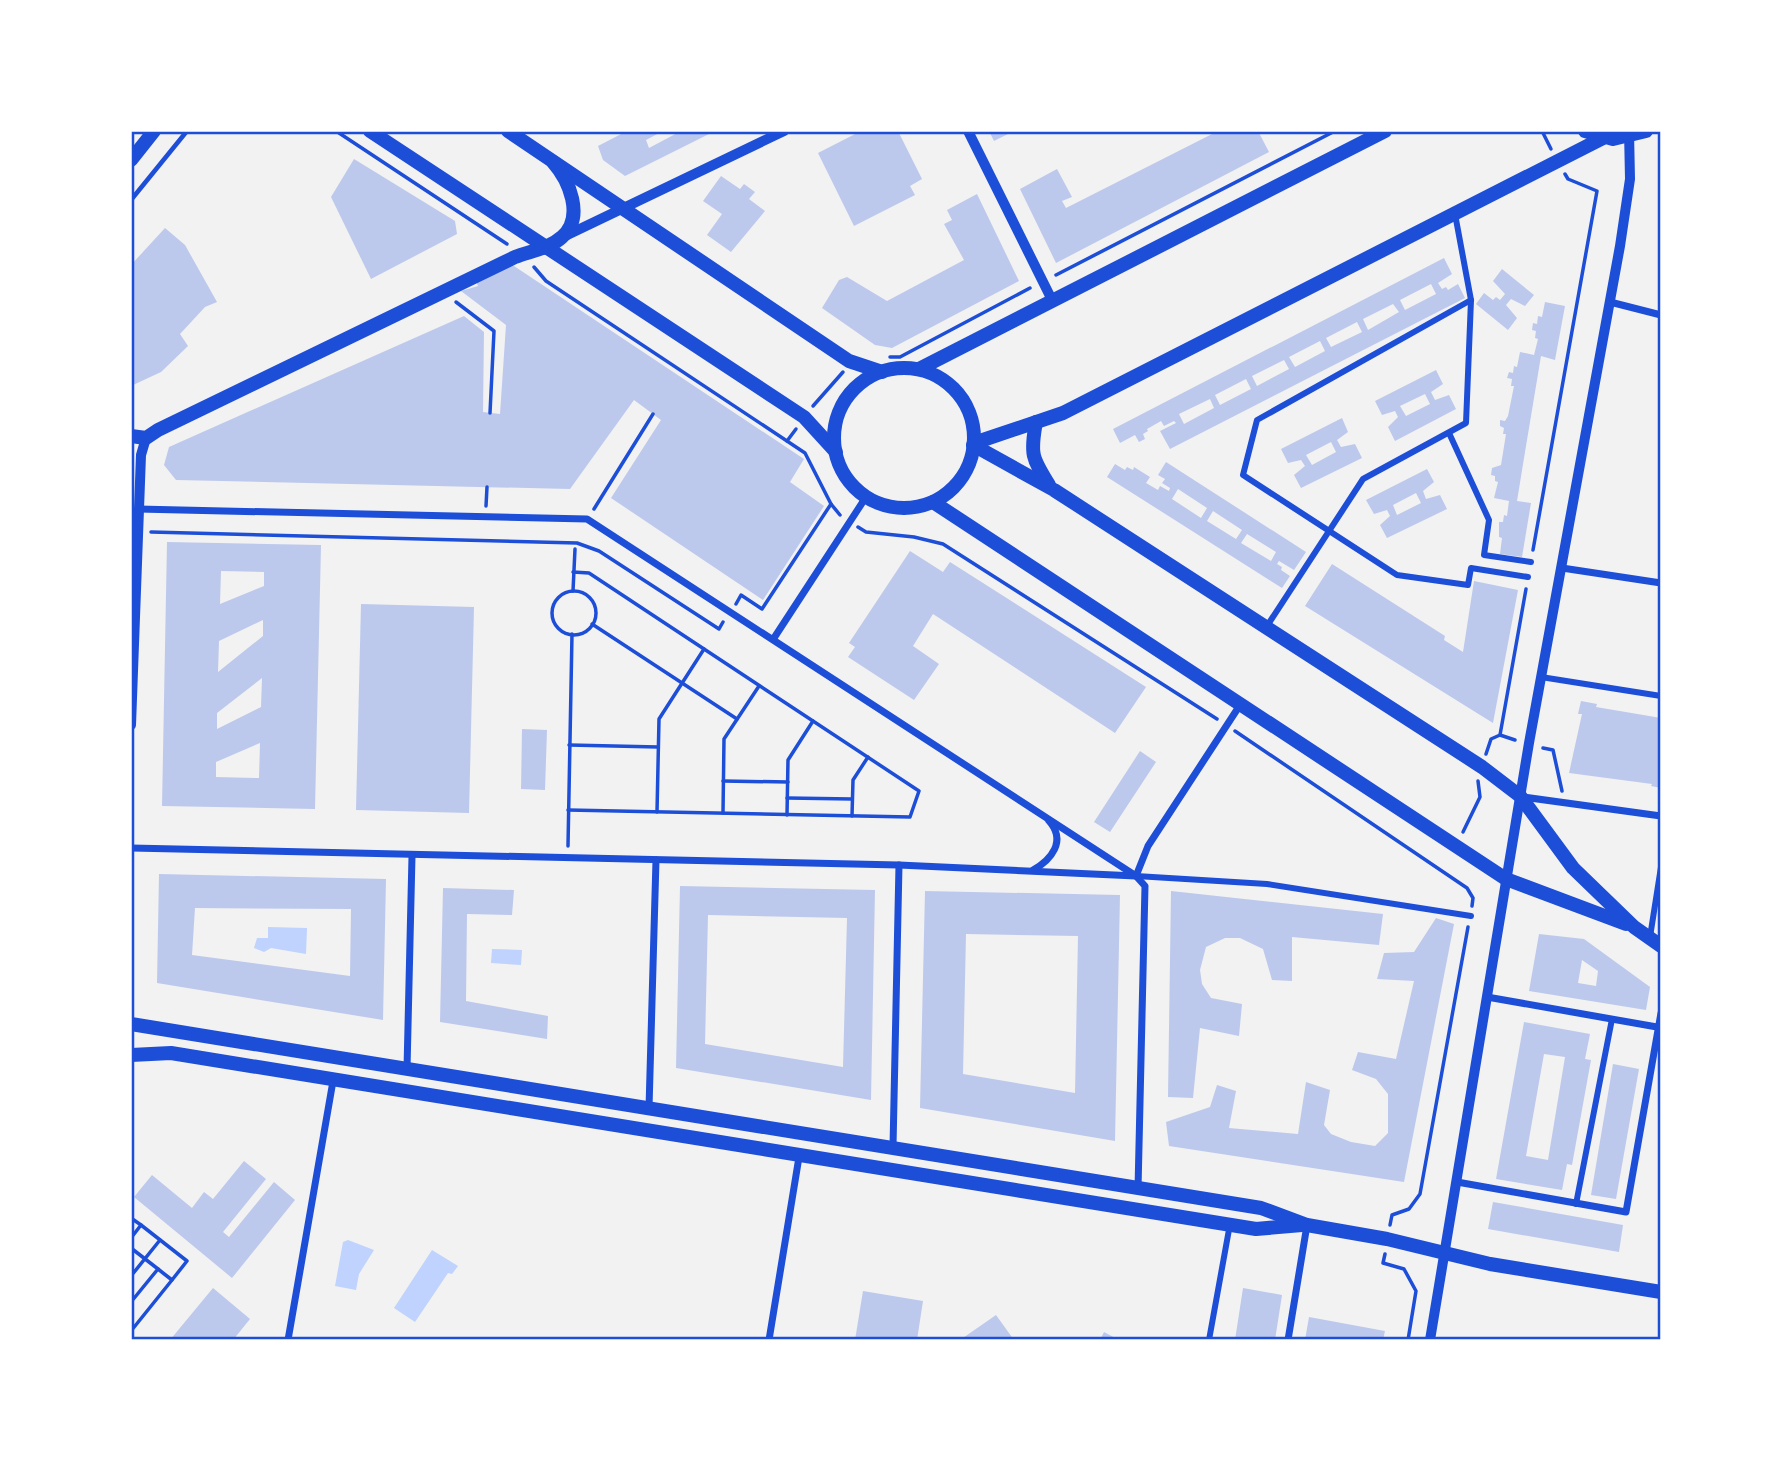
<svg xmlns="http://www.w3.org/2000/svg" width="1792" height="1471" viewBox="0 0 1792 1471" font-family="'Varela Round',sans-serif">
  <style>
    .water { fill: #bfd3fe }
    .building { fill: #bdc9ec; fill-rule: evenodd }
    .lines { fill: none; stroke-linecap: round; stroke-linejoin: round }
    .path { stroke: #1d4ed8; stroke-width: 3.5 }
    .service { stroke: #1d4ed8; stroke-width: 4.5 }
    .pedestrian { stroke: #1d4ed8; stroke-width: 6 }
    .minor { stroke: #1d4ed8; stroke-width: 7 }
    .tertiary { stroke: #1d4ed8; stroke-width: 10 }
    .primary { stroke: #1d4ed8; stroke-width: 14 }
    .neatline { fill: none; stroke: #1d4ed8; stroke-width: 2.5 }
  </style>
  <rect width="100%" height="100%" fill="#f2f2f2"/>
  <g class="water">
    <polygon points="268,927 307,928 306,954 271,948 264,952 254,948 257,938 268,938"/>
    <polygon points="492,949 522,950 521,965 491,963"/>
    <polygon points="348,1240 374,1250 359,1274 356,1290 335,1286 343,1242"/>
    <polygon points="432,1250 458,1266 452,1274 448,1273 415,1322 394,1308"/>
  </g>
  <g class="building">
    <polygon points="627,131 663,131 646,140 649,148 681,131 715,131 625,176 603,160 598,146"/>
    <polygon points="861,131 898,131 922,179 910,186 915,195 854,226 818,153"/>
    <polygon points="989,131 1014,131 994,141"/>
    <polygon points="1218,131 1258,131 1269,152 1056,263 1020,189 1057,169 1072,197 1062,201 1066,208"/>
    <polygon points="354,159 455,221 457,234 371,279 331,197"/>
    <polygon points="721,176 740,189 744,184 755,192 749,199 765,211 731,252 707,235 722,214 703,201"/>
    <polygon points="977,194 1019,281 892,348 875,345 822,308 839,280 847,277 887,301 964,260 944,224 952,220 947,210"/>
    <polygon points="165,228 185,245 217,302 205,307 180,334 188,346 161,372 131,386 131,265"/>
    <path d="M 1444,258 L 1452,274 L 1438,283 L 1442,289 L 1446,287 L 1448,290 L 1458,284 L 1465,298 L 1170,449 L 1160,431 L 1176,423 L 1174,421 L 1164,426 L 1161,421 L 1147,429 L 1148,431 L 1143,434 L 1145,439 L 1139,442 L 1135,435 L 1120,443 L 1113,429 ZM 1431,284 L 1436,294 L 1405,310 L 1400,300 ZM 1393,304 L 1399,312 L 1368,330 L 1363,319 ZM 1357,322 L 1362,332 L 1331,347 L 1326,338 ZM 1320,341 L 1325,351 L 1295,367 L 1289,357 ZM 1284,360 L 1289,369 L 1257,386 L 1252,376 ZM 1246,379 L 1251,389 L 1220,405 L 1215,395 ZM 1210,399 L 1214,408 L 1184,424 L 1179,414 Z"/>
    <polygon points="508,262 804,459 790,482 824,506 763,600 611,498 661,420 634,400 570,489 176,480 164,465 169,447 464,316 484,332 483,412 500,414 506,325 461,291 478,286 475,279"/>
    <polygon points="1502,269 1534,295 1525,306 1511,299 1506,305 1517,318 1508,330 1476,304 1484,293 1493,300 1496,297 1500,300 1505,294 1493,281"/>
    <polygon points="1545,302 1565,306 1555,360 1541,356 1525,452 1517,501 1531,503 1522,557 1500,554 1502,538 1499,537 1499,522 1503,522 1504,515 1507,516 1509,501 1494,498 1498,482 1495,481 1495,476 1491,475 1492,468 1501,465 1506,434 1503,434 1504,428 1500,426 1500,420 1505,421 1508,416 1514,386 1511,386 1512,379 1507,378 1509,372 1513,373 1514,366 1517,367 1520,352 1534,355 1538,339 1535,338 1536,331 1532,330 1533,323 1537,324 1538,316 1542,317"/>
    <path d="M 1436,370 L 1443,384 L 1431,392 L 1435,400 L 1449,395 L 1456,409 L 1395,441 L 1388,427 L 1398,417 L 1395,411 L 1382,415 L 1375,401 ZM 1425,394 L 1430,404 L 1406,416 L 1400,406 Z"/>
    <path d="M 1342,418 L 1348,432 L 1337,440 L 1341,447 L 1355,444 L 1362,458 L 1301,488 L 1294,475 L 1305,466 L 1301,460 L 1288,463 L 1281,449 ZM 1331,442 L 1336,452 L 1312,465 L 1306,455 Z"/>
    <path d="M 1166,462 L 1306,552 L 1294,570 L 1279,561 L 1277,564 L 1282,567 L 1281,570 L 1290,576 L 1282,588 L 1107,477 L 1115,464 L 1125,470 L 1127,467 L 1133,470 L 1134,467 L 1150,477 L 1146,483 L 1158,490 L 1160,486 L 1169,491 L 1170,488 L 1162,483 L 1165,479 L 1158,475 ZM 1178,489 L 1207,508 L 1201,518 L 1172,499 ZM 1213,511 L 1242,530 L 1236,539 L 1207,521 ZM 1247,534 L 1276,552 L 1271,561 L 1241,543 Z"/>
    <path d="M 1427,469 L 1434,482 L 1423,491 L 1426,499 L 1440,495 L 1447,509 L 1387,538 L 1380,525 L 1390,516 L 1387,510 L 1374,514 L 1366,500 ZM 1416,493 L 1421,503 L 1397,515 L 1393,505 Z"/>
    <path d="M 167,542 L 321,545 L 315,809 L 162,806 ZM 221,571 L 264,572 L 264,586 L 220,604 ZM 263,620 L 263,636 L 218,672 L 219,641 ZM 262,678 L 261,707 L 217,729 L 217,713 ZM 260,743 L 259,778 L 216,777 L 216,762 Z"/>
    <polygon points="910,551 943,572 950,562 1146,687 1115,733 933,614 913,646 939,664 914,700 848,657 855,647 849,643"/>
    <polygon points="1332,564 1445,636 1444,640 1463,652 1474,581 1518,590 1493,723 1305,606"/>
    <polygon points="361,604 474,607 469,813 356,810"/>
    <polygon points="1581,701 1597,704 1596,707 1661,718 1661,788 1651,786 1652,784 1569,773 1582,714 1578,714"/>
    <polygon points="522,729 547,730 545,790 521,789"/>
    <polygon points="1140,751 1156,762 1110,832 1094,822"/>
    <path d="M 159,874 L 386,879 L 383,1020 L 157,983 ZM 195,908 L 351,909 L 350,976 L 192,955 Z"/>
    <path d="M 680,886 L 875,890 L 871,1100 L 676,1068 ZM 708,915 L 847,918 L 843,1067 L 705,1044 Z"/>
    <polygon points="443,888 514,890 512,915 467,914 466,1001 548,1016 547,1039 440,1022"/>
    <path d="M 925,891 L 1120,895 L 1115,1141 L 920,1108 ZM 966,934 L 1078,936 L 1075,1093 L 963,1074 Z"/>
    <polygon points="1171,891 1383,914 1379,945 1292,937 1292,981 1272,980 1263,949 1240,938 1225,938 1206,947 1200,970 1202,984 1211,998 1242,1004 1239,1036 1200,1028 1193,1098 1168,1097"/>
    <polygon points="1436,918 1454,924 1404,1182 1169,1146 1166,1122 1210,1107 1217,1085 1236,1091 1229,1128 1298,1134 1306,1082 1330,1090 1324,1125 1331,1134 1351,1142 1375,1146 1388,1133 1388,1094 1376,1079 1352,1070 1358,1052 1396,1059 1414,981 1377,979 1384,953 1414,952"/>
    <path d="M 1539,934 L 1584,939 L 1650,987 L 1646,1010 L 1529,991 ZM 1582,960 L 1598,971 L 1596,986 L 1578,983 Z"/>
    <path d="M 1524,1022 L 1590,1034 L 1585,1059 L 1591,1060 L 1572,1165 L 1567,1164 L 1562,1190 L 1496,1179 ZM 1544,1054 L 1565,1057 L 1548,1160 L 1526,1156 Z"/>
    <polygon points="1613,1064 1639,1069 1616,1199 1591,1195"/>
    <polygon points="244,1161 266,1179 223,1232 229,1237 274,1182 295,1200 232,1278 134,1197 152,1175 192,1208 204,1192 213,1199"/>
    <polygon points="1493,1202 1623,1225 1619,1252 1488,1229"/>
    <polygon points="213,1288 250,1319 233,1340 170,1340"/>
    <polygon points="1243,1288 1282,1295 1275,1340 1235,1340"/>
    <polygon points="863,1291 923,1301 917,1340 855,1340"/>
    <polygon points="996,1315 1014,1340 960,1340"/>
    <polygon points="1309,1317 1385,1331 1383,1340 1305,1340"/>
    <polygon points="1104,1332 1119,1340 1100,1340"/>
  </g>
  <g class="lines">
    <g class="path">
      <polyline points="336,131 507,244"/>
      <polyline points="1542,131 1551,149"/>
      <polyline points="534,267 546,281 805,453 831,504 840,515"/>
      <polyline points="1056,275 1335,131"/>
      <polyline points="456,302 494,331 490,413"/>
      <polyline points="890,357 900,357 1030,288"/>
      <polyline points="813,406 843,372"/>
      <polyline points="787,441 796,429"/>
      <polyline points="486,506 487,487"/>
      <polyline points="594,509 653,414"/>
      <polyline points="858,527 866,532 914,537 943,544 1217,719"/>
      <polyline points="151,532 577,543 599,551 719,629 723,622"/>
      <polyline points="1533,550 1597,191 1568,179 1565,174"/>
      <polyline points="573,591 575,549"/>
      <circle cx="574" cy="613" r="22"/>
      <polyline points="736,604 741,595 762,609 831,504"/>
      <polyline points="592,624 737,719"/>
      <polyline points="1235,731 1467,888 1473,898 1472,906"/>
      <polyline points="1500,735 1515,740"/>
      <polyline points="569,745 658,747"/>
      <polyline points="1543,748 1553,750 1562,791"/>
      <polyline points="1486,754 1491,739 1500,735 1526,589"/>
      <polyline points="723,781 788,782"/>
      <polyline points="787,798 852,799"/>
      <polyline points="568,810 910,817 919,791 589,573 573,572"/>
      <polyline points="657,812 659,719 704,649"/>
      <polyline points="723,813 724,739 759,686"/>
      <polyline points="787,815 788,760 813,721"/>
      <polyline points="852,816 853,780 868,757"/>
      <polyline points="1463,832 1480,797 1478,781"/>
      <polyline points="568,846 572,634"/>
      <polyline points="131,1218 141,1225 131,1238"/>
      <polyline points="141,1225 187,1261 172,1280 158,1269"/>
      <polyline points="1390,1225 1392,1215 1409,1209 1420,1194 1468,927"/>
      <polyline points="131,1248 158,1269 131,1302"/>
      <polyline points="1385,1254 1383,1263 1404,1269 1416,1291 1408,1340"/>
      <polyline points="131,1276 160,1240"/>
      <polyline points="131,1331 172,1280"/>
    </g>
    <polyline class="service" points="131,200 187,131"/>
    <g class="pedestrian">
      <polyline points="1471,300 1257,420 1243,475 1397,575 1468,585 1471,568 1528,577"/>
      <polyline points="1449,433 1489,520 1484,555 1531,562"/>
      <polyline points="1267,626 1363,479 1466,423 1471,300 1455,214"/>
      <polyline points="1541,677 1661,696"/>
      <polyline points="1136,876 1267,884 1471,916"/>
      <polyline points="1650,937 1661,867"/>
      <polyline points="1576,1204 1612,1019"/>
      <polyline points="1209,1340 1230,1224"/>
    </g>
    <g class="minor">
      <polyline points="1610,302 1661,315"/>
      <polyline points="138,509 587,519 1136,876 1145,886 1138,1189"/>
      <polyline points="1562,568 1661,583"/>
      <polyline points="774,638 866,497"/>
      <polyline points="1523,797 1661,816"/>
      <polyline points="131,848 899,865 1136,876"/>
      <path d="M 1033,870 C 1051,860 1067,841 1049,821"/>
      <polyline points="1136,876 1148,846 1240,705"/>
      <polyline points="1487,997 1657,1027"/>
      <polyline points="407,1069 412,856"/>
      <polyline points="649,1108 656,860"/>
      <polyline points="893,1147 899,865"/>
      <polyline points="1457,1182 1626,1212 1661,1013"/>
      <polyline points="288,1340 333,1081"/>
      <polyline points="769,1340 799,1157"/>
      <polyline points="1288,1340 1307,1225"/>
    </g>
    <g class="tertiary">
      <polyline points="968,131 1052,300"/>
      <polyline points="561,238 784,131"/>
      <polyline points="131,725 141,455 146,438"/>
      <polyline points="1430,1340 1529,743 1620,246 1630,179 1629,131"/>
    </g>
    <g class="primary">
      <polyline points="370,131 804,417 836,452"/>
      <polyline points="508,131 849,361 882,372"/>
      <polyline points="1585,131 1613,139 1646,131"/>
      <polyline points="131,160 154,131"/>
      <circle cx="904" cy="438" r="70"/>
      <polyline points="919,369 1385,131"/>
      <path d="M 1036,422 C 1030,454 1032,458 1049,485"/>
      <path d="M 131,436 L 146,438 L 158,430 L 515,257 C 530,251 549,249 562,237 C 585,217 569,180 553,162"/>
      <polyline points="974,443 1063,413 1603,138"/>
      <polyline points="973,445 1054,490 1482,767 1520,796 1573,868 1634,927 1661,946"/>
      <polyline points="933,502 1506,879 1626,924"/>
      <polyline points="131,1024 1261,1208 1307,1225 1387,1239 1490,1264 1661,1292"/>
      <polyline points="131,1055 171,1053 1256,1229 1302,1225"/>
    </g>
  </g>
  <rect width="1792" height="1471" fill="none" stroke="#ffffff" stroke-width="266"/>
  <rect x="133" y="133" width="1526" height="1205" class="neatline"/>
</svg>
